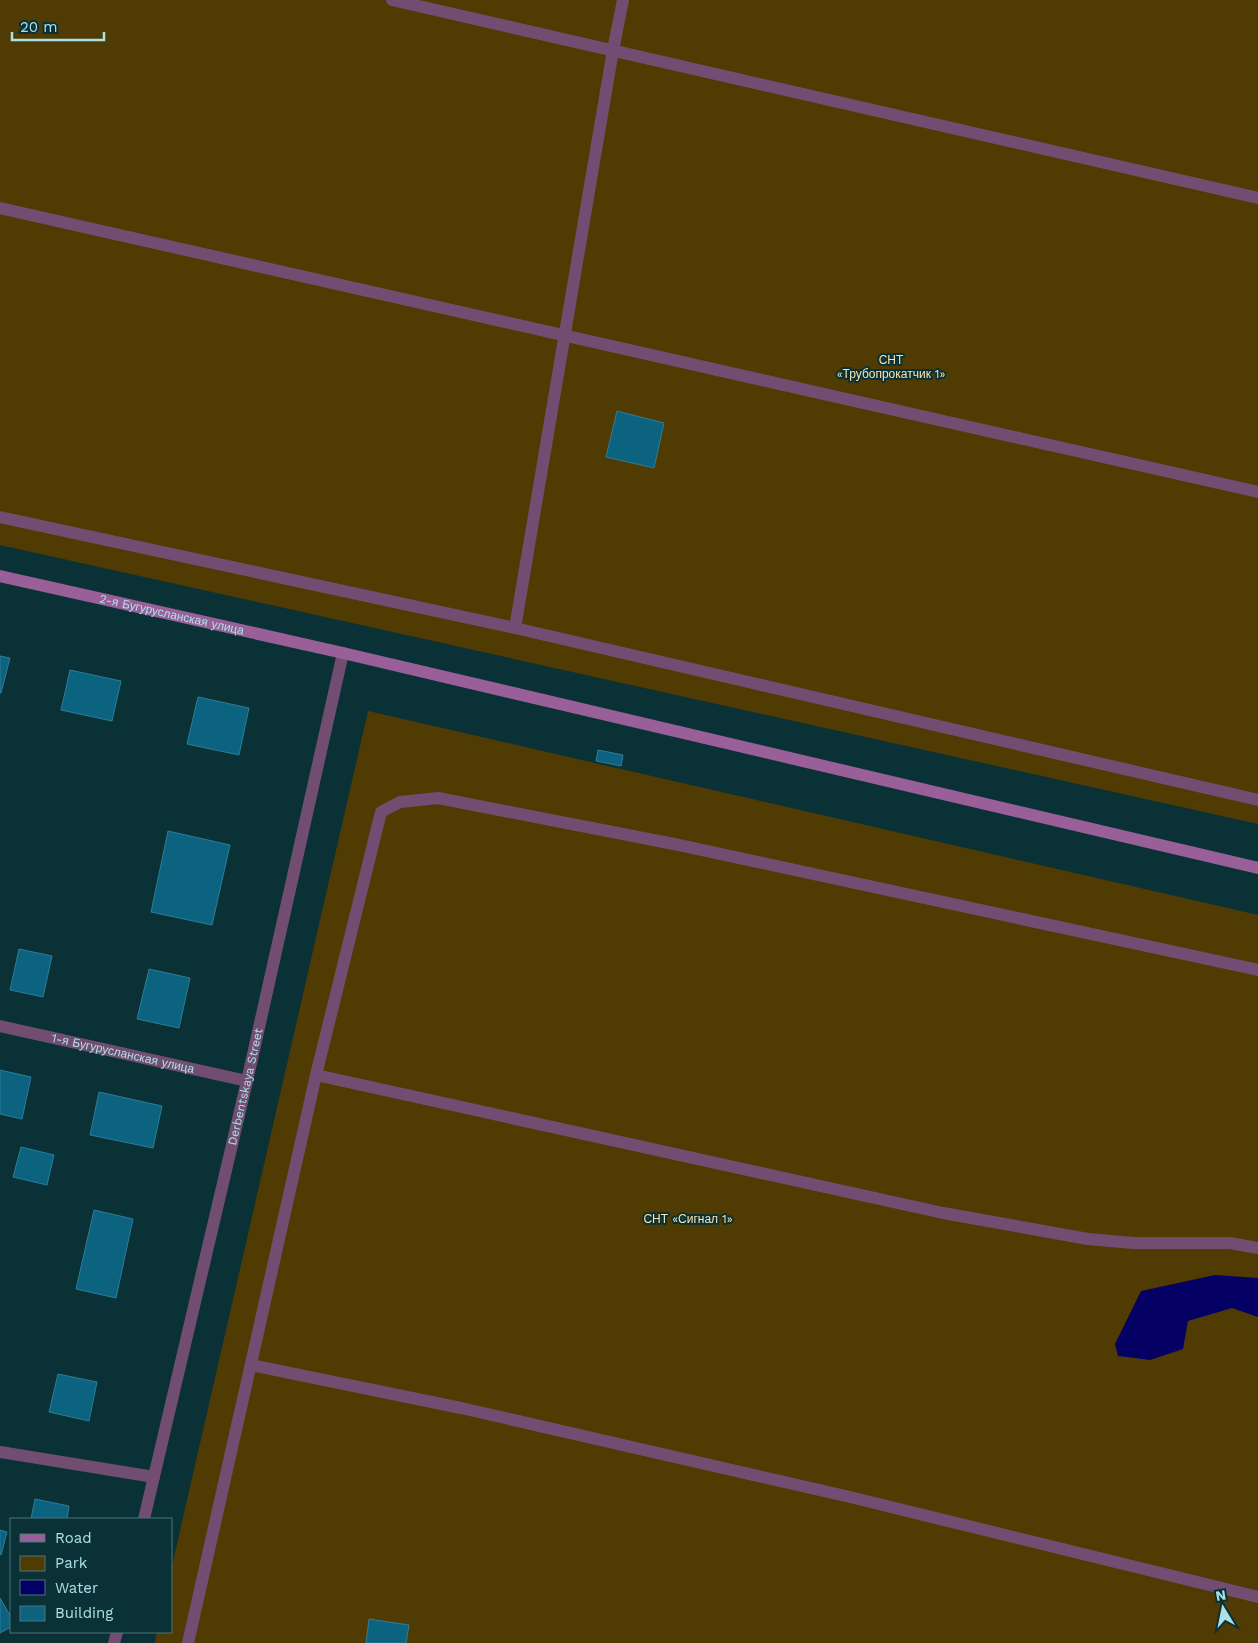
<svg xmlns="http://www.w3.org/2000/svg" width="1258" height="1643" viewBox="0 0 1258 1643" font-family="'Work Sans',sans-serif">
  <style>
    .green { fill: #503c03 }
    .water { fill: #050064 }
    .building { fill: #0b637f; stroke: #2f7c99 }
    .lines { fill: none; stroke-linecap: round; stroke-linejoin: round }
    .lane { stroke: #714e71; stroke-width: 12 }
    .street { stroke: #714e71; stroke-width: 12 }
    .secondary { stroke: #985f99; stroke-width: 12 }
    .labels { text-anchor: middle; dominant-baseline: central; stroke-width: 4; stroke-linejoin: round; paint-order: stroke }
    .park-label { font-size: 12px; fill: #fbe2ab; stroke: #0a3136 }
    .street-label { font-size: 12px; fill: #ace0e7; stroke: #0a3136 }
  </style>
  <rect width="100%" height="100%" fill="#0a3136"/>
  <g class="green">
    <polygon points="0,0 1258,0 1258,824 0,545"/>
    <polygon points="368,711 1258,915 1258,1643 155,1643 157,1632 171,1632 171,1570"/>
  </g>
  <polygon class="water" points="1215,1275 1258,1278 1258,1317 1232,1308 1188,1321 1183,1349 1150,1360 1118,1356 1115,1344 1141,1291"/>
  <g class="building">
    <polygon points="617,411 664,423 654,468 606,457"/>
    <polygon points="0,656 10,658 1,693 0,693"/>
    <polygon points="70,670 121,681 112,721 61,710"/>
    <polygon points="198,697 249,708 239,755 187,744"/>
    <polygon points="598,750 623,755 621,766 596,761"/>
    <polygon points="168,831 230,845 212,925 151,912"/>
    <polygon points="19,949 52,956 43,997 10,990"/>
    <polygon points="149,969 190,978 179,1028 137,1019"/>
    <polygon points="0,1070 31,1077 22,1119 0,1114"/>
    <polygon points="99,1092 162,1106 153,1148 90,1135"/>
    <polygon points="21,1147 54,1155 47,1185 13,1177"/>
    <polygon points="94,1210 133,1219 116,1298 76,1289"/>
    <polygon points="58,1374 97,1382 89,1421 49,1412"/>
    <polygon points="35,1499 69,1506 67,1519 31,1519"/>
    <polygon points="0,1530 7,1532 1,1555 0,1554"/>
    <polygon points="0,1598 11,1617 11,1627 0,1633"/>
    <polygon points="369,1619 409,1625 406,1643 366,1643"/>
  </g>
  <g class="lines">
    <g class="lane">
      <polyline points="392,0 1258,198"/>
      <polyline points="0,208 1258,492"/>
      <polyline points="0,517 515,628 1258,800"/>
      <polyline points="515,628 613,50 623,0"/>
      <polyline points="316,1075 943,1213 1088,1239 1133,1243 1230,1243 1258,1248"/>
      <polyline points="251,1365 461,1408 850,1497 1258,1597"/>
      <polyline points="188,1643 316,1075 381,812 400,802 438,798 679,845 1258,970"/>
    </g>
    <g class="street">
      <path id="s1" d="M 0,1026 L 247,1081"/>
      <polyline points="0,1452 154,1477"/>
      <path id="s2" d="M 144,1519 L 247,1081 L 343,653"/>
      <polyline points="114,1643 117,1632"/>
    </g>
    <path class="secondary" id="s3" d="M 0,576 L 343,653 L 1258,868"/>
  </g>
  <g class="labels">
    <g class="park-label">
      <text x="891" y="360">СНТ<tspan x="891" dy="14">«Трубопрокатчик 1»</tspan></text>
      <text x="688" y="1219">СНТ «Сигнал 1»</text>
    </g>
    <g class="street-label">
      <text stroke="none"><textPath href="#s3" startOffset="176">2-я Бугурусланская улица</textPath></text>
      <text stroke="none"><textPath href="#s1" startOffset="126">1-я Бугурусланская улица</textPath></text>
      <text stroke="none"><textPath href="#s2" startOffset="444">Derbentskaya Street</textPath></text>
    </g>
  </g>
  <rect x="10" y="1518" width="162" height="115" fill="#0a3136" stroke="#4b777d"/>
  <rect x="20" y="1534" width="25" height="8" fill="#985f99" stroke="#4b777d"/>
  <text x="55" y="1543" font-size="15" fill="#ace0e7">Road</text>
  <rect x="20" y="1556" width="25" height="15" fill="#503c03" stroke="#4b777d"/>
  <text x="55" y="1568" font-size="15" fill="#ace0e7">Park</text>
  <rect x="20" y="1580" width="25" height="15" fill="#050064" stroke="#4b777d"/>
  <text x="55" y="1593" font-size="15" fill="#ace0e7">Water</text>
  <rect x="20" y="1606" width="25" height="15" fill="#0b637f" stroke="#4b777d"/>
  <text x="55" y="1618" font-size="15" fill="#ace0e7">Building</text>
  <g transform="translate(1223 1608) rotate(350)" stroke="#0a3136" stroke-width="4" paint-order="stroke">
  <path d="M0-4L9 19L0 12L-9 19Z" fill="#ace0e7"/>
  <text y="-8" font-size="14" font-weight="bold" text-anchor="middle" fill="#ace0e7">N</text>
  </g>
  <path d="M12 32v8h92v-8" fill="none" stroke="#ace0e7" stroke-width="2.5"/>
  <text x="20" y="32" font-size="15" fill="#ace0e7" stroke="#0a3136" stroke-width="4" paint-order="stroke">20 m</text>
</svg>
